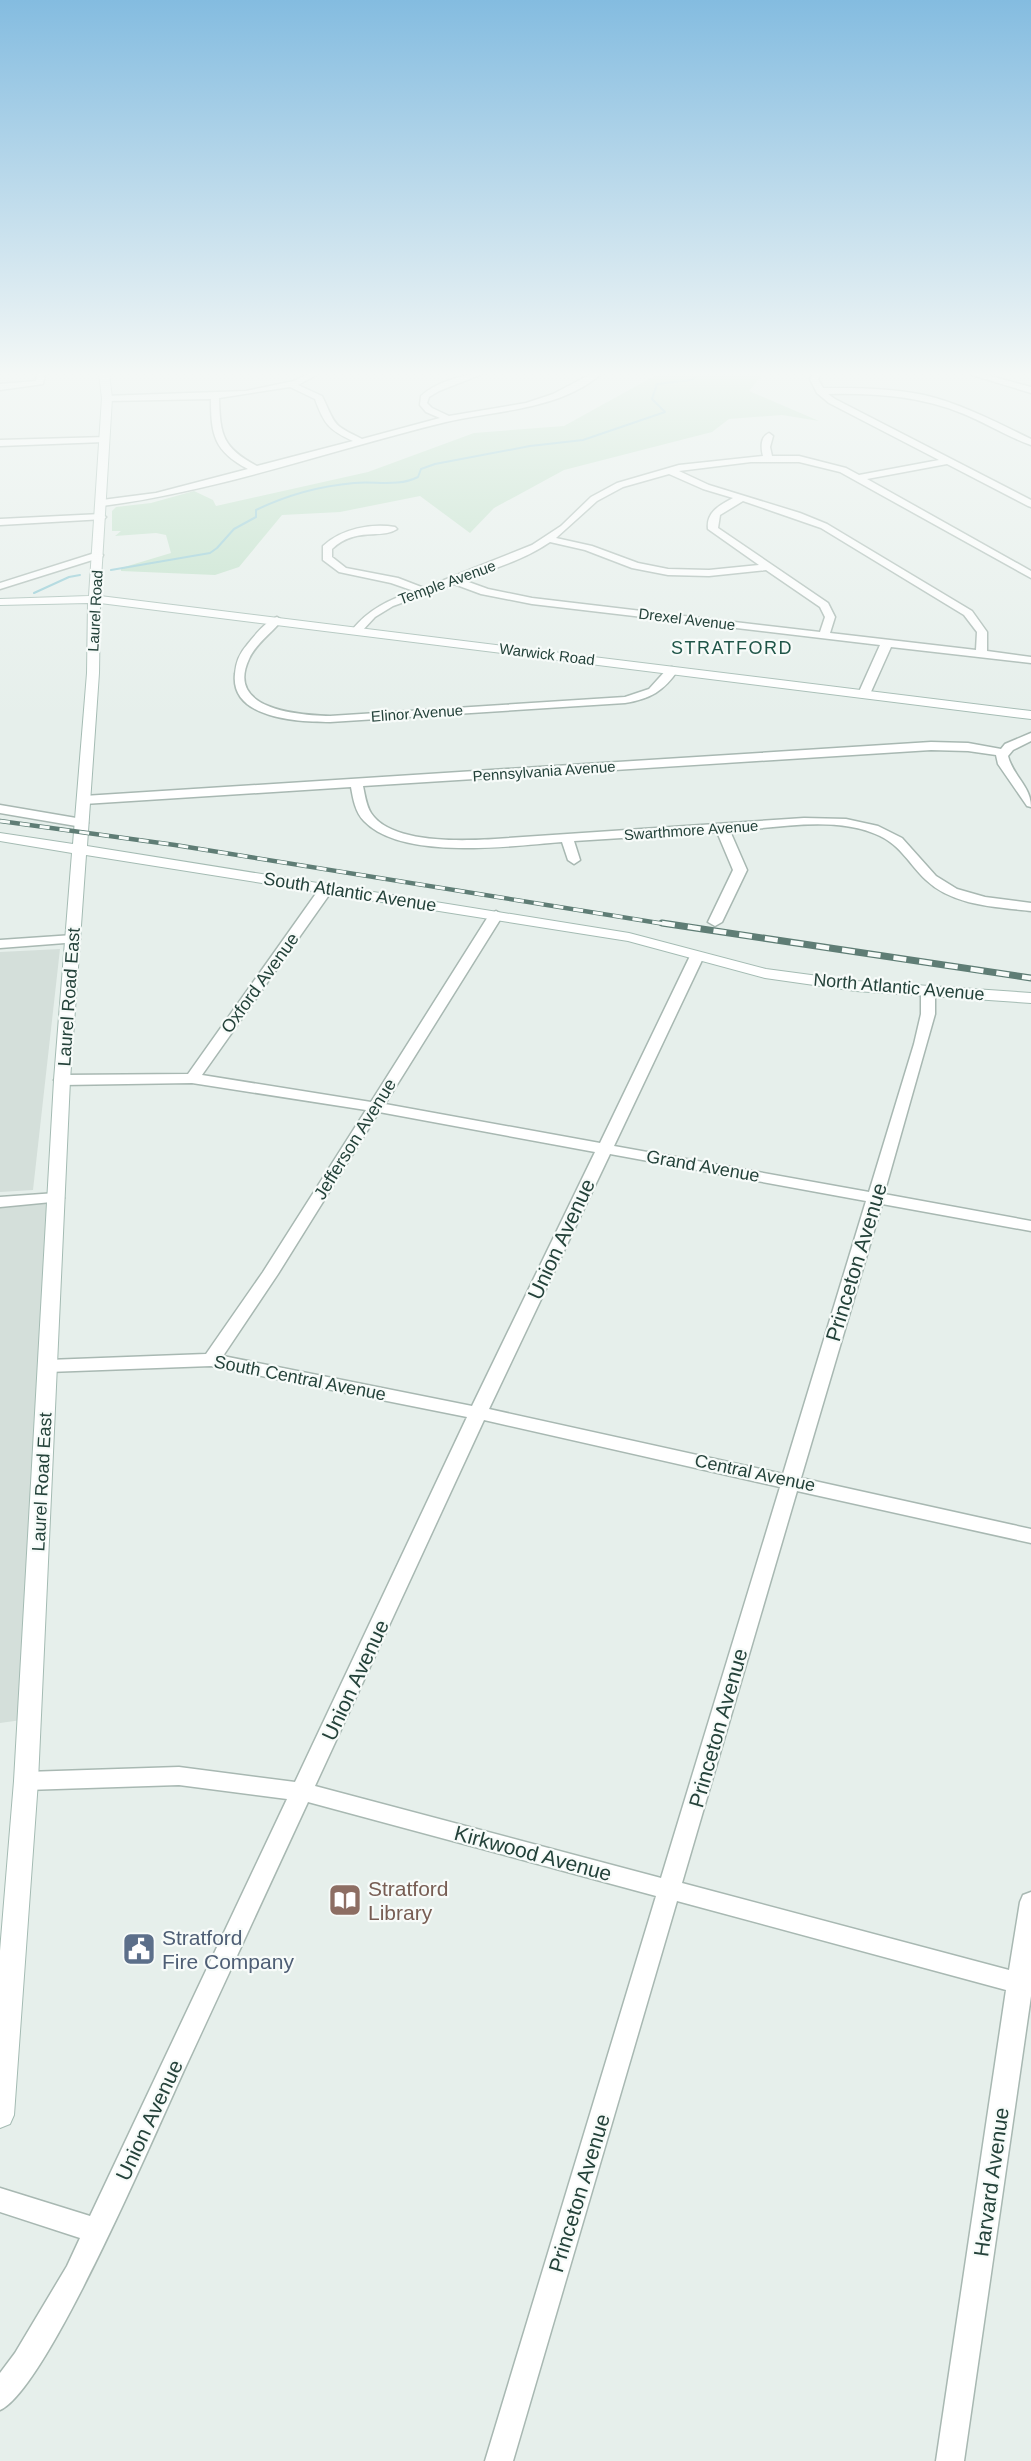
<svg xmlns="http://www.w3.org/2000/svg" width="1031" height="2461" viewBox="0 0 1031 2461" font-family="Arial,sans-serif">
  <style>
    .built { fill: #d4dfda }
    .green { fill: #bfe0c8 }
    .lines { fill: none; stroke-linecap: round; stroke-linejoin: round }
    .stream { stroke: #8ec9d4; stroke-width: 2 }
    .street-casing { stroke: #a8b8b2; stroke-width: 3 }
    .secondary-casing { stroke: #a4bbb3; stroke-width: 2 }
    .street { fill: #fff; fill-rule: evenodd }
    .secondary { fill: #fff; fill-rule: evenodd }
    .rail-far1-casing { stroke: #5f7d75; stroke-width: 4.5 }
    .rail-casing { stroke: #5f7d75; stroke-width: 7 }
    .rail-far1 { stroke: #f7fbf9; stroke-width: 3; stroke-dasharray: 10; stroke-linecap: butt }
    .rail { stroke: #f7fbf9; stroke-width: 4.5; stroke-dasharray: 13; stroke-linecap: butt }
    .labels { text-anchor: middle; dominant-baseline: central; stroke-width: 4.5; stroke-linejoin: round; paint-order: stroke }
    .far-street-label { font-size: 15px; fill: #24423a; stroke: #f7fbf9 }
    .far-quarter-label { font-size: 18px; letter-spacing: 1.5px; fill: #1f5548; stroke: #f7fbf9 }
    .street-label { font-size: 18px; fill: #24423a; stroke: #f7fbf9 }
    .near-street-label { font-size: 21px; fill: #24423a; stroke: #f7fbf9 }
    .near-education-label { font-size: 21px; fill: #785e54; stroke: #f7fbf9; text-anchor: start }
    .near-service-label { font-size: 21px; fill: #4e5e75; stroke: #f7fbf9; text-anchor: start }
  </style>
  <rect width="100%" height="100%" fill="#e6efeb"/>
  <g class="built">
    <polygon points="60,949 33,1190 0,1192 0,952"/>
    <polygon points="56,1198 29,1719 0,1723 0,1202"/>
  </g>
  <polygon class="green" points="658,374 763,374 749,391 819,421 782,415 729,419 712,432 564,470 494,508 470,533 420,496 340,512 282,515 239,567 215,575 121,571 121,568 171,553 166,535 156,533 115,536 121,531 112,531 112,511 116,507 151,503 194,491 213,500 216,506 368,472 474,433 564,426"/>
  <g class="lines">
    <g class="stream">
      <path d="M 111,570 L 210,553 L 217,548 L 234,529 L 256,517 L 256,510 C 287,495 320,486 354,483 C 376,481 398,487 418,477 L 421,469 L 435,464 L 530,446 L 583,440 L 665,412 L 652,399 L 657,384 L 691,380 L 701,374"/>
      <polyline points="34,593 69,577 80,575"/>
    </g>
    <g class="street-casing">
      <g id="street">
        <polygon points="37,374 45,374 43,384 0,390 0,384 36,381"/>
        <path d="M 308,374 L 318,374 L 298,385 L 322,396 C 336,425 331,424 362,439 L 440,418 L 426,412 L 420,405 L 421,396 C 435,383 462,374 482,374 L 439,391 L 429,397 L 427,403 L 432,408 L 449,416 L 526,403 L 553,394 L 591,374 L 601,374 C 559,410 498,410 446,422 C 331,450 219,491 102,506 L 97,503 L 102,500 L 156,493 L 248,469 C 214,451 211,435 211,399 L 107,401 L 103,398 L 104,396 L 246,391 L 294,381 ZM 290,387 L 315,399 C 324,424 329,430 353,441 L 257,466 C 223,448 220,436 219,398 Z"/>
        <path d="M 813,374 L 821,374 L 818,379 L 823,388 C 857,388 891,388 924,395 C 962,404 996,422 1031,439 L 1031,445 C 1008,437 986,423 964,414 C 920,396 875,393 828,394 L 835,399 L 1031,500 L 1031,507 L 1028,506 L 947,464 L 867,479 L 1031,571 L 1031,578 L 840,472 L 799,462 L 751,462 L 679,471 L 709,485 L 800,513 L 827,524 L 972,611 L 987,632 L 987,651 L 1031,657 L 1031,663 L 891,647 L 870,694 L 864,697 L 858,694 L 880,645 L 532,604 L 481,594 L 454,584 L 393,606 L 375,617 L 361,632 L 357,633 L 352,630 C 369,609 389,600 414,591 L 391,583 L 339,572 L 323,560 L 323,546 C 341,529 371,523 395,527 L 397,529 C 381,540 356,526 332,549 L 332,557 L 346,568 L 398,578 L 424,588 L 532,545 L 561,526 L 591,497 L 617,483 L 679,465 L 763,456 C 761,448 760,437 769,433 L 773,436 L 770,447 L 772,456 L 799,456 L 846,468 L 859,475 L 939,460 L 829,403 L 817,393 L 810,379 ZM 669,474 L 703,489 L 733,498 C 720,505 706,512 708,529 L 759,565 L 709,570 L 668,569 L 638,563 L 592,546 L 556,538 L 597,501 L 623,487 ZM 743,501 L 821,528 L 964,615 L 977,632 L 976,650 L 830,633 L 835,617 L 828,603 L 718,528 L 720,515 ZM 550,542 L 585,550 L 632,568 L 668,575 L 709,576 L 766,570 L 820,607 L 825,617 L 820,632 L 532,598 L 488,589 L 463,580 C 492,569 524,560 550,542 Z"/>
        <polygon points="969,374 983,374 1031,387 1031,393"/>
        <polygon points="107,437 108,439 104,442 0,446 0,440"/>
        <polygon points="101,514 106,517 104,519 0,525 0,519"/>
        <polygon points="98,552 103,555 102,557 0,589 0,583"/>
        <path d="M 277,617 L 282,620 C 272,633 256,643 249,659 C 225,710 299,715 330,716 L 625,697 L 649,689 L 668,668 L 672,667 L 678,670 C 664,691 650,699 625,703 L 330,722 C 299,722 230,719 235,674 C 236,662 239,654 247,645 C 254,636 266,621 277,617 Z"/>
        <path d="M 1031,733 L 1031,741 L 1013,750 L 1008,756 C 1013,776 1031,786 1031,807 L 1027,806 L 998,764 L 996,755 L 968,751 L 931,750 L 363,786 C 365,795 366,805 371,813 C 391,844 463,841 495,839 L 804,818 L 846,819 L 878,826 L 902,838 L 936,876 L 957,889 L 985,897 L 1031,903 L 1031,911 C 997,907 953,906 926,880 C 910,865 901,846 880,836 C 836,815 777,828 730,831 L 747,870 L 722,922 L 715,926 L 708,922 L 733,870 L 717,832 L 574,841 L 580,860 L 574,864 L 568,860 L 562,842 C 511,846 402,861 364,821 C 355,812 353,798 351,787 L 84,804 L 78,800 L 84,796 L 931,742 L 968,743 L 1001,749 L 1005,744 Z"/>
        <polygon points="0,805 82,819 88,823 82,827 0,813"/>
        <path d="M 327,884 L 334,888 L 202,1075 L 371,1102 L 489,915 L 496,911 L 503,915 L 385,1104 L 600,1143 L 690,956 L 697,952 L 704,956 L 614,1146 L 869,1192 L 914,1044 L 921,1014 L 921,993 L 928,989 L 935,993 L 935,1014 L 884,1194 L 1031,1221 L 1031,1231 L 882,1204 L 801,1478 L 1031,1529 L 1031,1543 L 797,1491 L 682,1883 L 1009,1970 L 1020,1902 L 1023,1895 L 1031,1892 L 1031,1996 L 964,2461 L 936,2461 L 1006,1990 L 677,1901 L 513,2461 L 485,2461 L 656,1896 L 308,1802 C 267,1890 227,1978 186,2066 C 159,2124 47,2390 0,2410 L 0,2373 L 15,2353 L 67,2266 L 80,2238 L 0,2212 L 0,2188 L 90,2216 L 287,1799 L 179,1785 L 26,1790 L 18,1787 L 15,1781 L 18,1775 L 26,1772 L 179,1767 L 295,1782 L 467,1417 L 211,1366 L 48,1372 L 42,1370 L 39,1366 L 42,1362 L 48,1360 L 206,1354 L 263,1272 L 366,1110 L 192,1083 L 62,1085 L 54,1080 L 62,1075 L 188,1074 L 322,885 ZM 379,1112 L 595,1152 L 472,1406 L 223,1356 L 278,1274 ZM 610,1154 L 866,1201 L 783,1474 L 489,1409 ZM 484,1420 L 780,1487 L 661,1878 L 315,1786 Z"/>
        <polygon points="73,935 78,936 80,939 78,942 0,948 0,940"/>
        <polygon points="56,1193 62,1195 64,1198 62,1201 0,1207 0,1197"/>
      </g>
    </g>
    <g class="secondary-casing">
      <polygon id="secondary" points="99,374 109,374 112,398 100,596 1031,711 1031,719 100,603 99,673 87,846 629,933 766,969 856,981 1031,993 1031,1003 856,991 765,978 628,941 86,855 70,1080 38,1781 14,2115 10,2124 0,2128 0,1951 14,1781 54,1080 72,853 0,841 0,833 73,844 87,673 88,603 0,605 0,599 89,596 102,398"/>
    </g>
    <use href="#street" class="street"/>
    <use href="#secondary" class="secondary"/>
    <g class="rail-far1-casing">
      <polyline id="rail-far1" points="0,821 175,845 671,925"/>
    </g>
    <g class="rail-casing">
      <polyline id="rail" points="662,923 1031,978"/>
    </g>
    <use href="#rail-far1" class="rail-far1"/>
    <use href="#rail" class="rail"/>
  </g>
  <linearGradient id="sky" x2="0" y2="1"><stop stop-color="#84bce0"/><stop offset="0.52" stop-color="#f4f8f6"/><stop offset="1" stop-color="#f4f8f6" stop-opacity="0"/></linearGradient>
  <rect width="1031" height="719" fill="url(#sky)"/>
  <defs>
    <g id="library-square" transform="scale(1.725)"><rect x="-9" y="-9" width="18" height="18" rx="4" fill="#8d6e63" stroke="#f7fbf9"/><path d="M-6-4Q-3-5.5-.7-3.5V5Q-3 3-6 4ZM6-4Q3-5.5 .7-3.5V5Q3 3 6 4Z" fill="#fff"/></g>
    <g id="civic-square" transform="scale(1.725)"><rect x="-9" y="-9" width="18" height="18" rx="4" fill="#5c6f8a" stroke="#f7fbf9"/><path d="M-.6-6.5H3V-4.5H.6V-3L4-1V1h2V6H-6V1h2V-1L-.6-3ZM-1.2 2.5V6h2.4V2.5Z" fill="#fff"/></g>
  </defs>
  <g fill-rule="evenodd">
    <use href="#library-square" x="345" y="1900"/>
    <use href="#civic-square" x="139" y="1949"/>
  </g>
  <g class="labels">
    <g class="far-street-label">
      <text transform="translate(447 582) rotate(-20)">Temple Avenue</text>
      <text transform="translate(95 611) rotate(-87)">Laurel Road</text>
      <text transform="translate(687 619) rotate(7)">Drexel Avenue</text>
      <text transform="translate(547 654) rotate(7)">Warwick Road</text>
      <text transform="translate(417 713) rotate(-4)">Elinor Avenue</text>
      <text transform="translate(544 771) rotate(-4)">Pennsylvania Avenue</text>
      <text transform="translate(691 830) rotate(-4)">Swarthmore Avenue</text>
    </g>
    <g class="far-quarter-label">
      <text x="732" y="648">STRATFORD</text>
    </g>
    <g class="street-label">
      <text transform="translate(350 892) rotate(9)">South Atlantic Avenue</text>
      <text transform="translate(260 983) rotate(-54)">Oxford Avenue</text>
      <text transform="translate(899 987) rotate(5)">North Atlantic Avenue</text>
      <text transform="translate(69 997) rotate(-86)">Laurel Road East</text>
      <text transform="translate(355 1139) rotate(-58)">Jefferson Avenue</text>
      <text transform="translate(703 1166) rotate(10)">Grand Avenue</text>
      <text transform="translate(300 1378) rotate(11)">South Central Avenue</text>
      <text transform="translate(755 1473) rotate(12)">Central Avenue</text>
      <text transform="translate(42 1482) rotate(-87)">Laurel Road East</text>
    </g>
    <g class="near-street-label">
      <text transform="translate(561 1239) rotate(-65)">Union Avenue</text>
      <text transform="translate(856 1262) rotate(-73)">Princeton Avenue</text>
      <text transform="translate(355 1680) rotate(-65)">Union Avenue</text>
      <text transform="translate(718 1728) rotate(-74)">Princeton Avenue</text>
      <text transform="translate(533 1853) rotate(15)">Kirkwood Avenue</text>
      <text transform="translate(149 2120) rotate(-65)">Union Avenue</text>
      <text transform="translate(991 2182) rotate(-82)">Harvard Avenue</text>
      <text transform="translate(579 2193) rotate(-73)">Princeton Avenue</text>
    </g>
    <g class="near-education-label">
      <text x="368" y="1888">Stratford<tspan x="368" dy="24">Library</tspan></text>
    </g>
    <g class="near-service-label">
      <text x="162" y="1937">Stratford<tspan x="162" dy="24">Fire Company</tspan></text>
    </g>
  </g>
</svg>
